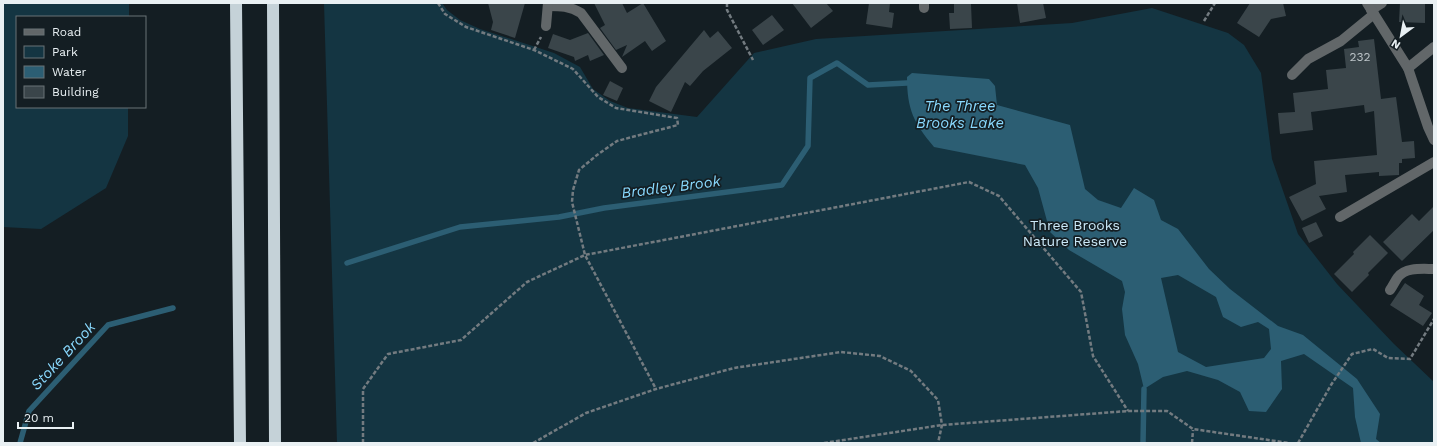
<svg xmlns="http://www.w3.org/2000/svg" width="1437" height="446" viewBox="0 0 1437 446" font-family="'Work Sans',sans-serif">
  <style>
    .green { fill: #143542 }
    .water { fill: #2c5e73; fill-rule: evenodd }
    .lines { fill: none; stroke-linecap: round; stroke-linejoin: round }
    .stream { stroke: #2c5e73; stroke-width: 5.5 }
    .building { fill: #3a454a }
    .path { stroke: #737b80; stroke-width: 2.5; stroke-dasharray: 4 2; stroke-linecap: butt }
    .lane { stroke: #626769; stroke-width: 10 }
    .street { stroke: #626769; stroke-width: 10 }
    .highway { stroke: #c5d2d8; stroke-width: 12 }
    .labels { text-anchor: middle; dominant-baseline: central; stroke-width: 3.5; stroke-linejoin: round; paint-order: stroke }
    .number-label { font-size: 12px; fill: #bdc5c9 }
    .park-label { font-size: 14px; fill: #cbe9f8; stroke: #141e23 }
    .water-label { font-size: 15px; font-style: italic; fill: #89d9fe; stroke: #141e23 }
  </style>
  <rect width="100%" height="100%" fill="#141e23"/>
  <g class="green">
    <polygon points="3,3 129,3 129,17 17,17 17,107 128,107 128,136 106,188 41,229 3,227"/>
    <polygon points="324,3 442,3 447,10 460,20 480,29 554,53 580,67 593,89 610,101 628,108 697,117 754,53 816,39 1072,23 1152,8 1228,33 1244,45 1261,73 1272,159 1298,234 1337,284 1394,344 1434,382 1434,443 337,443"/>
  </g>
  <path class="water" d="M 912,73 L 989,79 L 995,86 L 997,105 L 1070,125 L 1085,189 L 1098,200 L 1121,208 L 1134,188 L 1154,200 L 1161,220 L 1178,229 L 1209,269 L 1230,289 L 1278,326 L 1303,335 L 1357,379 L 1380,414 L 1376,439 L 1381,443 L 1361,443 L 1355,417 L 1353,388 L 1304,354 L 1281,361 L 1282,389 L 1266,412 L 1249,411 L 1240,392 L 1218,380 L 1187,371 L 1163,377 L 1144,389 L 1138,364 L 1125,335 L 1122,309 L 1125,292 L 1122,281 L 1069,250 L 1050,232 L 1038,188 L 1025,165 L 934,147 C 914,123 907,110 907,77 ZM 1178,275 L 1216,297 L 1223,317 L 1241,327 L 1258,322 L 1269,329 L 1271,349 L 1264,358 L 1206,367 L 1178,352 L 1161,278 Z"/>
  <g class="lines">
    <g class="stream">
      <polyline points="347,263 460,227 559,217 604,208 782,185 808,146 810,78 837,63 868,85 907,83"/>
      <polyline points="20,443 29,411 108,325 173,308"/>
      <polyline points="1143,443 1144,389"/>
    </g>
  </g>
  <g class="building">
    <polygon points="488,3 525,3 515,38 491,30 493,22"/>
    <polygon points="594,3 622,3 627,13 643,3 666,41 652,51 645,41 622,57 627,45 616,50 600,28 605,25"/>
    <polygon points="792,3 826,3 833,11 811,28"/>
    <polygon points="869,3 890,3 889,12 894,13 892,28 866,24"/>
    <polygon points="1017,3 1043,3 1046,18 1020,23"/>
    <polygon points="1250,3 1283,3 1286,16 1271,19 1259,37 1237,23"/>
    <polygon points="1400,3 1425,3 1425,23 1399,22"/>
    <polygon points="954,4 971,4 972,28 950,29 949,13 954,13"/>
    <polygon points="772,15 784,30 763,45 752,30"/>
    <polygon points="704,30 710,38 718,31 732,48 703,71 690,86 685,82 671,112 649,101 656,87"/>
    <polygon points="588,33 604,55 590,61 588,55 575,61 574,57 548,48 553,34 570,40"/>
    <polygon points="1374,39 1381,99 1396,97 1402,142 1414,141 1415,158 1402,159 1402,163 1399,163 1399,175 1379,176 1379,172 1345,175 1347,192 1319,196 1326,209 1302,221 1289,197 1316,184 1314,161 1377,155 1374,111 1365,113 1364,105 1311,112 1313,130 1280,134 1278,113 1295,112 1293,93 1328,89 1326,70 1346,68 1344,49 1359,47 1358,41"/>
    <polygon points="610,81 623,88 617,101 603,95"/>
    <polygon points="1434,206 1434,230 1402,261 1383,242 1412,214 1419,221"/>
    <polygon points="1316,222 1323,236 1309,243 1302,228"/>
    <polygon points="1370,235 1388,253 1368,273 1369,275 1352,292 1334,274 1354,254 1353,252"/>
    <polygon points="1405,283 1424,296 1419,305 1432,313 1423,326 1390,305"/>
  </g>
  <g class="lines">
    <g class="path">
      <polyline points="438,3 445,14 466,27 534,50 573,69 598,97 616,108 677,118 678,125 617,141 597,155 579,170 573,190 572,202 585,255 656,389"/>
      <polyline points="727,3 727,10 753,60"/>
      <polyline points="1204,21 1215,3"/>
      <polyline points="534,50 541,37"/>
      <polyline points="363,443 363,389 388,354 461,340 527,282 585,255 969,182 999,196 1081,292 1093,356 1128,411"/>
      <polyline points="533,443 586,413 656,389 734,368 841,352 880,356 911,371 938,400 942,425 938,443"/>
      <polyline points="824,443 942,425 1128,411 1167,411 1193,429 1289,443"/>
      <polyline points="1192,443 1193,430"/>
      <polyline points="1298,443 1331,385 1352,354 1373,349 1388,358 1410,359 1434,319"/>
    </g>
    <g class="lane">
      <polyline points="924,3 924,8"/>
      <path d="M 548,6 C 560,6 570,6 581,13 L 622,68"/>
      <polyline points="1371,10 1382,3"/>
      <polyline points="1292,75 1308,59 1341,41 1374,14"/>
      <polyline points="1340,217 1434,162"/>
      <path d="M 1390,290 C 1393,286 1395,281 1398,277 C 1406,267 1422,269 1434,269"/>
    </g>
    <g class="street">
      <polyline points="1367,3 1408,68 1428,127 1434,140"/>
      <polyline points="546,26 548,3"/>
      <polyline points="1408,68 1434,47"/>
    </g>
    <g class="highway">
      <polyline points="236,3 240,443"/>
      <polyline points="273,3 275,443"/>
    </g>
  </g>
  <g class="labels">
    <g class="number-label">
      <text x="1360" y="57">232</text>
    </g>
    <g class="park-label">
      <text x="1075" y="225">Three Brooks<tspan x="1075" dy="16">Nature Reserve</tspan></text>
    </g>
    <g class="water-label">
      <text x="960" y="106">The Three<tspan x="960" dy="17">Brooks Lake</tspan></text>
      <text transform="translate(671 187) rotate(-7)">Bradley Brook</text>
      <text transform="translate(63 356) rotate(-47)">Stoke Brook</text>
    </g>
  </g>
  <rect width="1437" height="446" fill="none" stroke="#e9f0f3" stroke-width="8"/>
  <rect x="16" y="16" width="130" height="92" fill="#141e23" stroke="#697276"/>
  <rect x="24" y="29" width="20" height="6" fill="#626769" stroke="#697276"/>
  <text x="52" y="36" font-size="12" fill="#e9f0f3">Road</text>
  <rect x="24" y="46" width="20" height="12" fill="#143542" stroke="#697276"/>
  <text x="52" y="56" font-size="12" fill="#e9f0f3">Park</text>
  <rect x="24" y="66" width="20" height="12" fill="#2c5e73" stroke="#697276"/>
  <text x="52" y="76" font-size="12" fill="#e9f0f3">Water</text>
  <rect x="24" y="86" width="20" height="12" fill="#3a454a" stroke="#697276"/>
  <text x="52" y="96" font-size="12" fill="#e9f0f3">Building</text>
  <g transform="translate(1401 36) rotate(212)" stroke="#141e23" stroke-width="3" paint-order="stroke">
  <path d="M0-3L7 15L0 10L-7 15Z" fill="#e9f0f3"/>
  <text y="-6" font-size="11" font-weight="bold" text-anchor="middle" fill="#e9f0f3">N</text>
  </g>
  <path d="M18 422v6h55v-6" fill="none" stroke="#e9f0f3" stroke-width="2"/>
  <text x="24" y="422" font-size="12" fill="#e9f0f3" stroke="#141e23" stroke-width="3" paint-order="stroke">20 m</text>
</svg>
